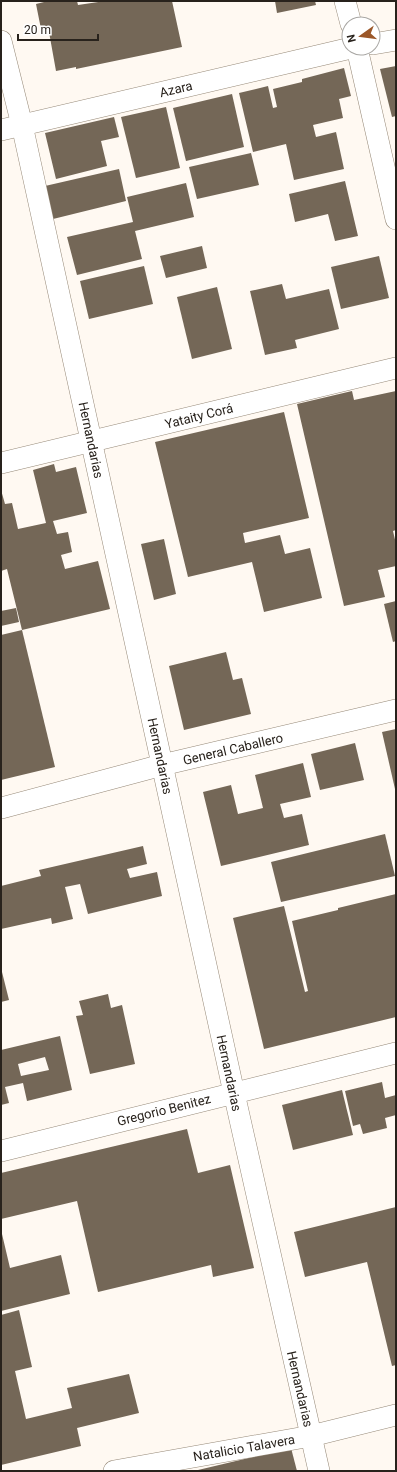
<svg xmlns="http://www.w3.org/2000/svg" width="397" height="1472" viewBox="0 0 397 1472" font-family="Roboto,sans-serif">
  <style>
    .building { fill: #746757; fill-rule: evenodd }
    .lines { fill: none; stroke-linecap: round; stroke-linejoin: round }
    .minor-casing { stroke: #968978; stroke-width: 22 }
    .minor { stroke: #fff; stroke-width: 21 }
    .labels { text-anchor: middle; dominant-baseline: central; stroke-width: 4; stroke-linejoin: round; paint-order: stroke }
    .street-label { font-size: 13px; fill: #28221c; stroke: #fff }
  </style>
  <rect width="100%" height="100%" fill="#fff9f2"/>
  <g class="building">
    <polygon points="48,1 77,1 78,5 105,1 172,1 182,47 76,69 76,67 56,71 49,32 42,34 36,4"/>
    <polygon points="275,1 315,1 316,5 277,13"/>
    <polygon points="396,66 396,116 392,117 380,69"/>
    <polygon points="344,68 351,96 339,99 343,118 313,125 316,137 336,132 344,169 294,180 286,144 253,152 239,93 268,86 273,108 277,107 273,89 302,82 302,79"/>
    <polygon points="232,94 244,147 186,161 173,108"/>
    <polygon points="166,107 180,168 136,178 121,117"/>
    <polygon points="114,117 119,137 101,141 107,166 56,179 45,133"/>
    <polygon points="251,153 259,185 197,199 189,167"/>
    <polygon points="119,169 126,201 53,219 45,186"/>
    <polygon points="345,181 358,236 335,241 328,214 295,222 289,194"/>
    <polygon points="186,183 194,217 135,231 142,259 77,275 67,237 133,222 127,197"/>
    <polygon points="202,246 207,268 166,278 160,256"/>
    <polygon points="379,256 389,298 341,309 331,267"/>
    <polygon points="144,266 153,304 89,319 80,281"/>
    <polygon points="282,284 286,299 329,289 339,329 295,340 297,348 265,355 250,291"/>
    <polygon points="217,287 232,349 192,359 177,297"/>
    <polygon points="352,391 354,400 396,391 396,530 393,531 396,544 396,566 378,570 385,597 344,606 297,404"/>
    <polygon points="284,412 309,518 243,533 245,543 280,535 285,554 310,548 322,598 264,612 252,562 188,577 155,442"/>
    <polygon points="54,464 56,472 76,467 87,513 53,521 57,534 68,532 72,552 61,555 65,569 98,561 110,609 22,630 7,569 1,571 1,490 5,504 12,503 18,529 46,523 33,470"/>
    <polygon points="164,539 176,594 154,600 141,544"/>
    <polygon points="396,601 396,641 393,642 384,604"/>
    <polygon points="16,608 19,622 1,626 1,611"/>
    <polygon points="22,630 55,767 1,780 1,635"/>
    <polygon points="226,652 233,680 242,678 251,714 184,730 169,666"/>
    <polygon points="396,729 396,789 395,789 382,732"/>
    <polygon points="355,743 364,780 320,790 311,754"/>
    <polygon points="303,763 311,797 280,804 284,818 302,814 309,845 221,866 203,792 231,785 238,814 263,808 255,775"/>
    <polygon points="385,834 395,876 281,902 271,862"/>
    <polygon points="143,846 147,864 127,869 130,878 157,872 162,896 88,914 80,884 65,887 73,919 52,924 51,918 1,929 1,886 41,876 39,870"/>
    <polygon points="396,894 396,1017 264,1049 233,918 284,906 305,992 308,991 292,921 338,910 338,908"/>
    <polygon points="1,968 9,1000 1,1002"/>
    <polygon points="108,994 111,1008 122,1005 135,1064 90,1074 76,1016 83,1015 79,1001"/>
    <path d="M 60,1036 L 72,1090 L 27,1101 L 23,1083 L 5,1087 L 9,1103 L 1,1105 L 1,1050 ZM 45,1057 L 49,1070 L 21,1076 L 18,1064 Z"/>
    <polygon points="382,1082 385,1098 396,1095 396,1115 385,1118 387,1128 363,1134 360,1124 353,1126 345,1091"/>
    <polygon points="342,1090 353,1135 293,1150 282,1105"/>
    <polygon points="187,1129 198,1173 230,1165 254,1268 213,1277 211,1265 98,1292 77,1201 1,1219 1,1173"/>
    <polygon points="396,1207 396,1365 392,1366 367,1262 305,1277 294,1232"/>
    <polygon points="2,1234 10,1268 61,1255 70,1294 1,1311"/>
    <polygon points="19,1310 32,1367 15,1371 26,1419 72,1408 67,1388 129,1374 139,1413 77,1428 81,1446 1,1465 1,1315"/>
    <polygon points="291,1448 297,1471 198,1471 198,1470"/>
  </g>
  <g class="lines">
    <g class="minor-casing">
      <g id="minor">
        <polyline points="345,1 351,24"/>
        <polyline points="1,41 22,125 234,1093 319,1471"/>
        <polyline points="373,44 396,40"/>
        <polyline points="357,48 396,219"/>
        <polyline points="1,130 351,48"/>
        <polyline points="1,463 396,368"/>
        <polyline points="1,808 162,765 396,710"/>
        <polyline points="1,1151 396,1053"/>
        <polyline points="114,1471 311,1436 396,1415"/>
      </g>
    </g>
    <use href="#minor" class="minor"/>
  </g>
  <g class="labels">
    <g class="street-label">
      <text transform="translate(176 89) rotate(-13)">Azara</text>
      <text transform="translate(199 416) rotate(-14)">Yataity Corá</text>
      <text transform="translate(91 440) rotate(78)">Hernandarias</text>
      <text transform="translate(233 749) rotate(-13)">General Caballero</text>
      <text transform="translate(160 756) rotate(78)">Hernandarias</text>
      <text transform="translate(229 1073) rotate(78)">Hernandarias</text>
      <text transform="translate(164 1110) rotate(-14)">Gregorio Benitez</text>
      <text transform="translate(300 1389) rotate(77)">Hernandarias</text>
      <text transform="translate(244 1448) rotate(-10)">Natalicio Talavera</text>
    </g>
  </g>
  <rect width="397" height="1472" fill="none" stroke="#28221c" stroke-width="4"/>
  <g transform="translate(361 36) rotate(256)"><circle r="19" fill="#ffffff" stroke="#a9a7a4"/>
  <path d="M0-3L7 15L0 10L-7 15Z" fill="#9b5728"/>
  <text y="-6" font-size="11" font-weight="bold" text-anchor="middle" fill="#28221c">N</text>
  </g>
  <path d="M18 34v6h80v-6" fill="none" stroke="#28221c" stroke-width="2"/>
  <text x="24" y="34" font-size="12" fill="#28221c" stroke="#ffffff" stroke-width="3" paint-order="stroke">20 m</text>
</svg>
